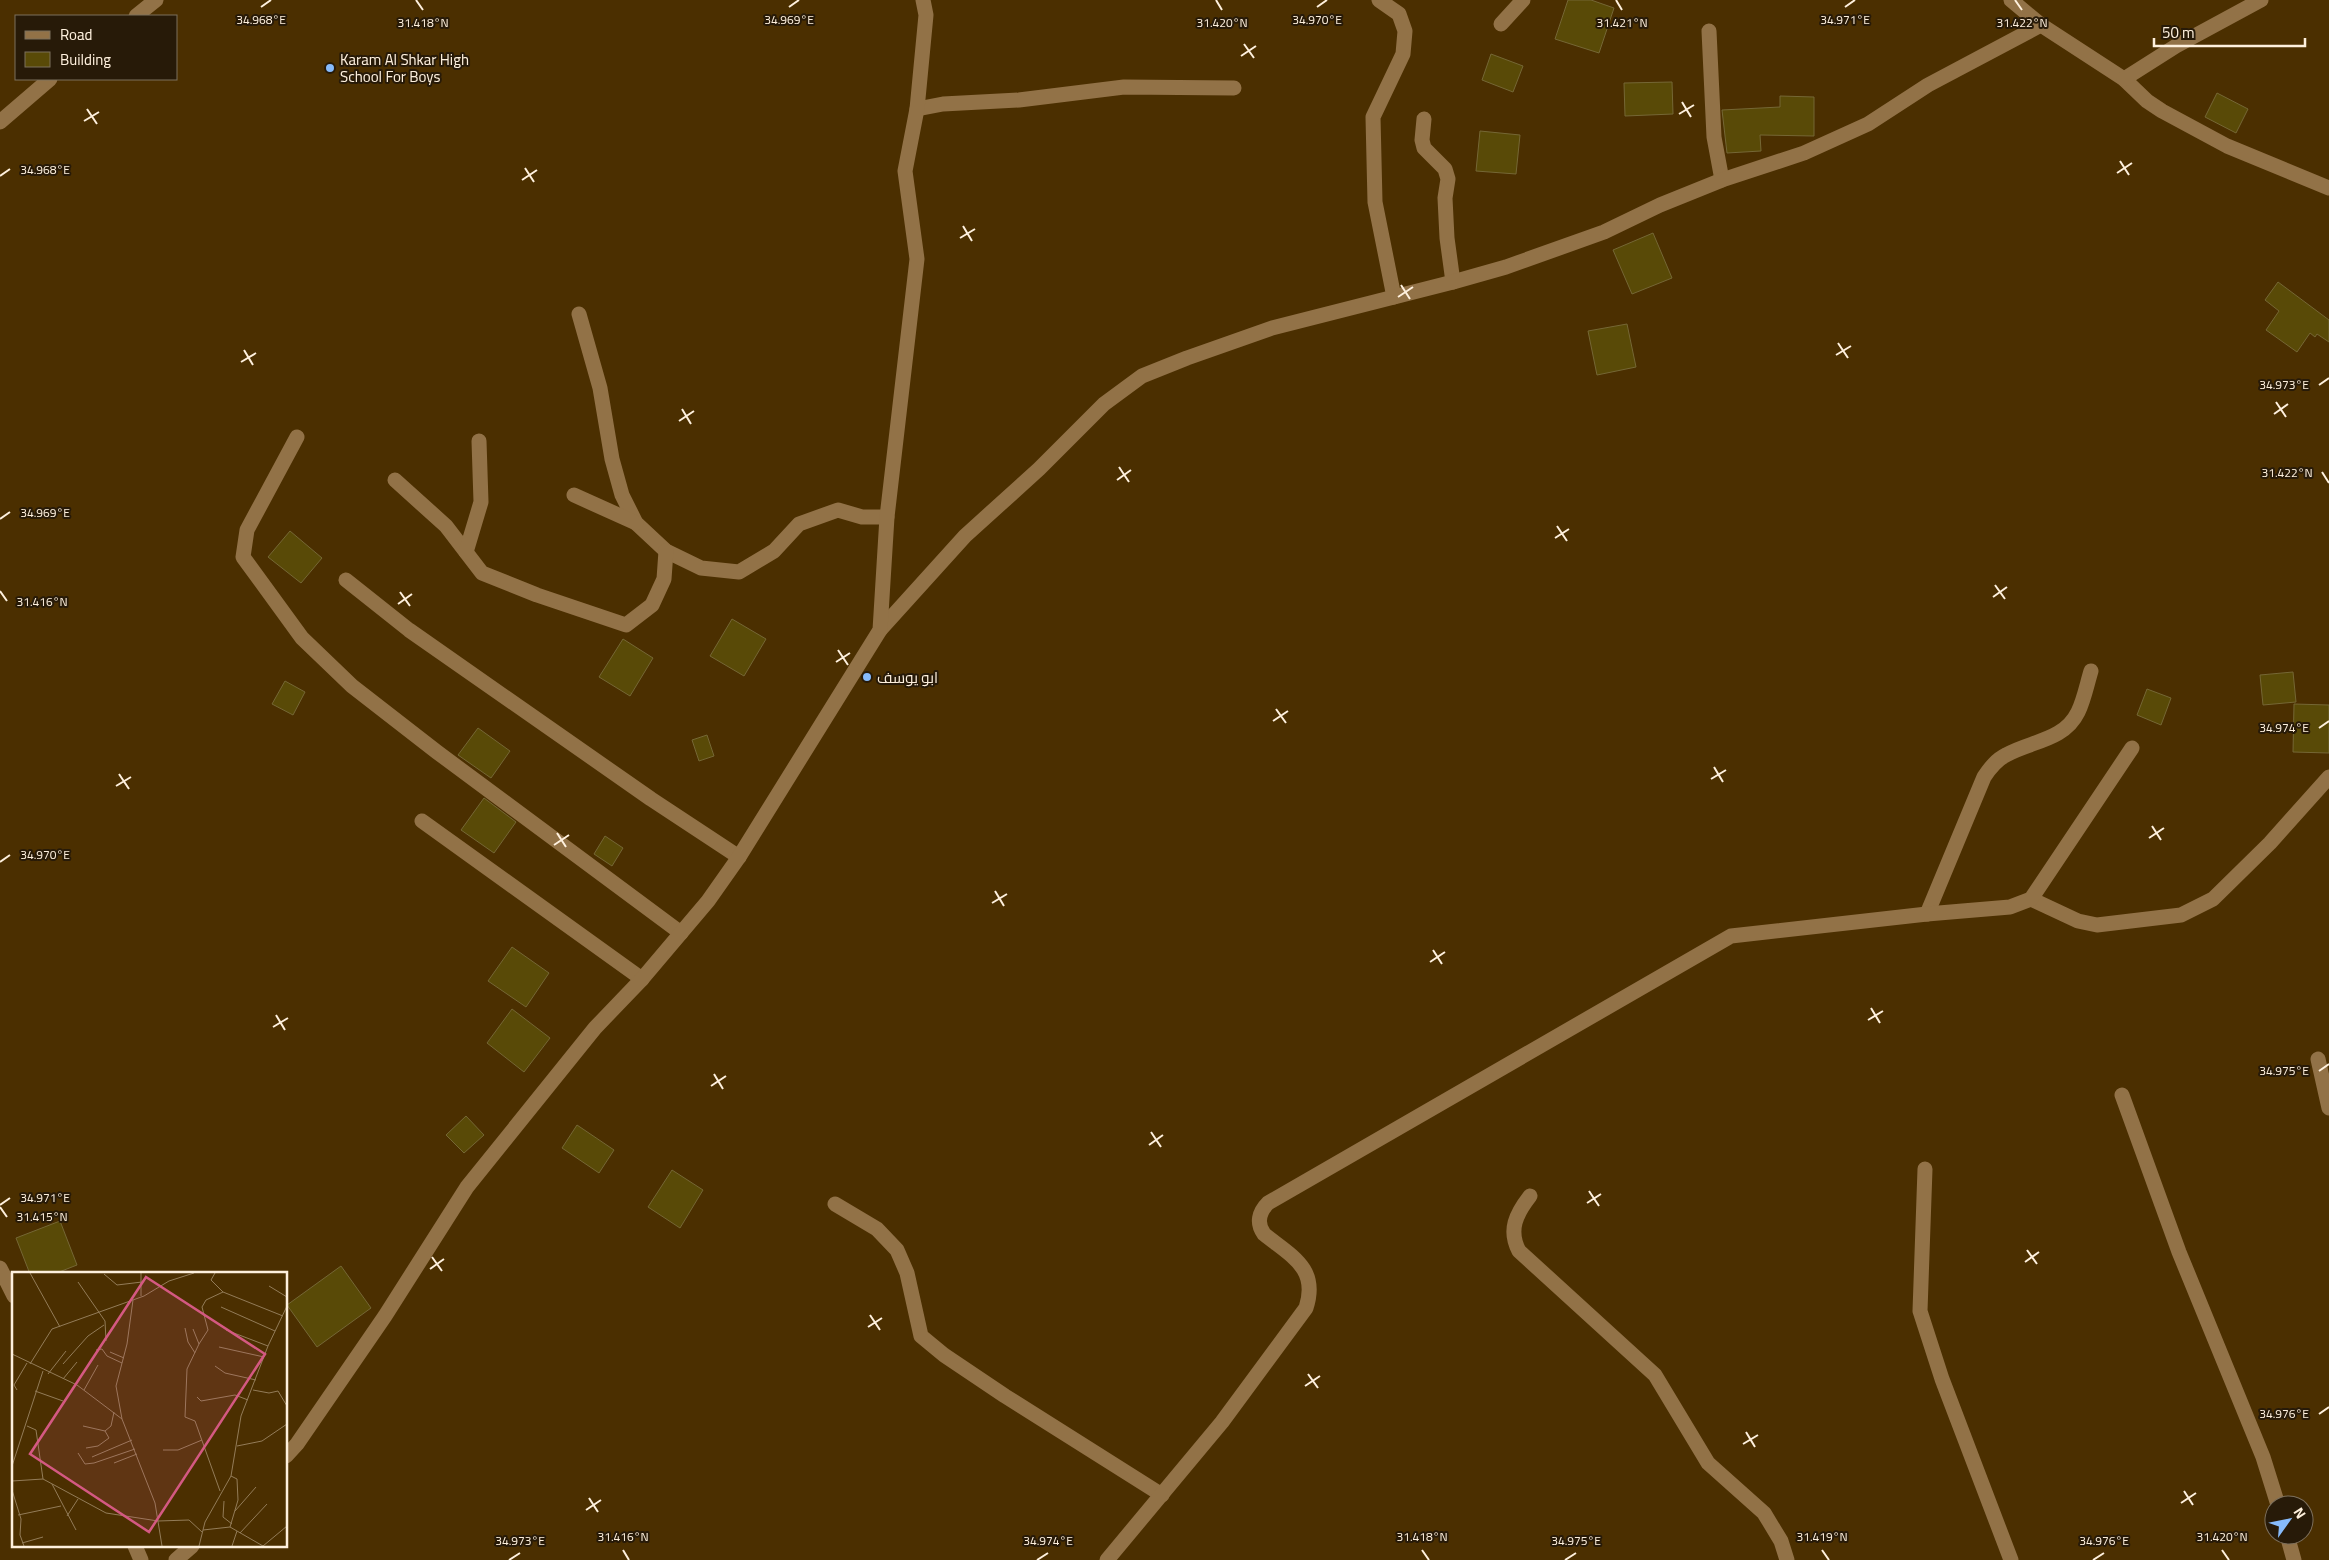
<svg xmlns="http://www.w3.org/2000/svg" width="2329" height="1560" viewBox="0 0 2329 1560" font-family="Georgia,Cairo,serif">
  <style>
    .building { fill: #594a07; stroke: #756735 }
    .lines { fill: none; stroke-linecap: round; stroke-linejoin: round }
    .street { stroke: #927247; stroke-width: 15 }
    .ticks { fill: none; stroke: #fef0dd; stroke-width: 2 }
    .poi-dot { fill: #87bbfb; stroke: #271a08; stroke-width: 2 }
    .labels { text-anchor: middle; dominant-baseline: central; stroke-width: 4; stroke-linejoin: round; paint-order: stroke }
    .poi-label { font-size: 15px; fill: #fef0dd; stroke: #271a08; text-anchor: start }
    .inset-road { fill: none; stroke: #937c58; stroke-width: 1 }
    .view { fill: #d45982; fill-opacity: 0.15; stroke: #d45982; stroke-width: 2.5 }
    .inset-edge { fill: none; stroke: #fef0dd; stroke-width: 2.5 }
    .ticks-label { font-size: 12px; text-anchor: middle; fill: #fef0dd; stroke: #271a08; stroke-width: 4; stroke-linejoin: round; paint-order: stroke }
  </style>
  <rect width="100%" height="100%" fill="#4b2f00"/>
  <g class="building">
    <polygon points="1568,0 1591,0 1614,8 1599,53 1555,39"/>
    <polygon points="1491,54 1523,66 1513,92 1482,80"/>
    <polygon points="1672,82 1673,114 1625,116 1624,83"/>
    <polygon points="2217,93 2248,109 2236,133 2205,117"/>
    <polygon points="1780,96 1814,97 1814,136 1760,135 1761,151 1727,153 1722,110 1780,107"/>
    <polygon points="1480,131 1520,135 1516,174 1476,171"/>
    <polygon points="1653,233 1672,278 1632,294 1613,250"/>
    <polygon points="2278,282 2329,320 2329,342 2317,334 2315,337 2310,333 2297,352 2266,330 2279,311 2265,300"/>
    <polygon points="1627,324 1636,367 1597,375 1588,331"/>
    <polygon points="290,531 322,558 301,583 268,557"/>
    <polygon points="732,619 766,639 744,676 710,656"/>
    <polygon points="623,639 653,658 630,696 599,677"/>
    <polygon points="2293,672 2296,702 2263,705 2260,675"/>
    <polygon points="285,681 305,692 293,715 272,704"/>
    <polygon points="2147,689 2171,698 2161,725 2137,715"/>
    <polygon points="2294,704 2329,705 2329,753 2293,752"/>
    <polygon points="478,728 510,751 491,778 458,755"/>
    <polygon points="707,735 714,756 699,761 692,740"/>
    <polygon points="484,798 516,822 494,853 461,830"/>
    <polygon points="605,836 623,848 612,866 594,854"/>
    <polygon points="512,947 549,973 526,1007 488,981"/>
    <polygon points="512,1009 550,1038 524,1072 487,1043"/>
    <polygon points="466,1116 484,1135 464,1153 446,1135"/>
    <polygon points="577,1125 614,1150 599,1173 562,1148"/>
    <polygon points="672,1170 703,1190 680,1228 648,1207"/>
    <polygon points="60,1221 77,1265 54,1274 30,1274 16,1238"/>
    <polygon points="341,1266 371,1308 317,1347 287,1305"/>
  </g>
  <g class="lines">
    <g class="street">
      <polyline points="1379,0 1399,14 1405,31 1403,54 1373,117 1375,202 1394,297"/>
      <polyline points="2011,0 2041,25 2124,79 2147,101 2162,111 2227,146 2329,188"/>
      <polyline points="136,16 156,0"/>
      <polyline points="1501,24 1523,0"/>
      <polyline points="1709,31 1714,137 1722,180"/>
      <polyline points="2124,79 2176,46 2261,0"/>
      <polyline points="917,109 943,104 1019,100 1124,87 1234,88"/>
      <polyline points="1424,119 1422,140 1424,148 1445,169 1448,179 1445,198 1447,238 1453,282"/>
      <polyline points="0,122 50,79"/>
      <polyline points="579,314 600,388 612,459 622,495 636,523 666,551 701,568 739,572 774,551 799,524 838,510 862,517 887,517"/>
      <polyline points="297,437 247,530 243,557 302,638 352,686 437,752 681,933"/>
      <polyline points="395,480 446,526 482,573 537,595 626,625 652,605 664,579 666,551"/>
      <polyline points="574,495 636,523"/>
      <polyline points="466,552 481,502 479,441"/>
      <polyline points="346,580 409,630 651,799 739,857"/>
      <polyline points="880,630 965,536 1039,469 1104,404 1142,376 1187,358 1272,328 1453,282 1506,267 1604,232 1660,205 1722,180 1804,153 1868,124 1928,85 2041,25"/>
      <polyline points="422,821 642,979"/>
      <polyline points="2031,899 2078,921 2097,925 2181,915 2213,899 2270,843 2329,777"/>
      <path d="M 1927,914 L 1984,777 C 1990,768 1996,760 2006,755 C 2030,741 2064,741 2078,712 C 2084,700 2087,684 2091,671"/>
      <polyline points="2318,1059 2329,1108"/>
      <polyline points="2122,1095 2179,1252 2263,1457 2278,1505"/>
      <polyline points="1925,1169 1920,1311 1942,1379 2011,1560"/>
      <path d="M 1530,1196 C 1516,1214 1508,1230 1519,1251 L 1655,1375 L 1708,1463 L 1764,1513 L 1781,1541 L 1787,1560"/>
      <polyline points="835,1204 877,1229 897,1250 907,1273 921,1336 944,1355 1005,1396 1162,1495"/>
      <polyline points="0,1268 14,1296"/>
      <polyline points="286,1456 297,1444 385,1316 467,1187 595,1028 642,979 708,901 739,857 880,630 887,517 917,259 905,171 917,109 926,15 923,0"/>
      <polyline points="2287,1535 2294,1560"/>
      <polyline points="135,1546 141,1560"/>
      <polyline points="176,1560 192,1546"/>
      <path d="M 1107,1560 L 1222,1422 L 1306,1308 C 1319,1268 1291,1256 1264,1234 C 1256,1223 1259,1212 1268,1203 L 1731,936 L 1927,914 L 2010,907 L 2031,899 L 2132,748"/>
    </g>
  </g>
  <path class="ticks" d="M 416,0 L 423,10M 1216,0 L 1222,10M 1616,0 L 1622,10M 2015,0 L 2022,10M 261,7 L 271,0M 789,7 L 799,0M 1317,7 L 1327,0M 1845,7 L 1855,0M 1244,44 L 1254,58M 1241,56 L 1256,46M 1682,102 L 1691,117M 87,109 L 97,124M 1679,114 L 1694,105M 84,121 L 99,112M 2120,161 L 2129,175M 525,168 L 534,182M 2117,173 L 2132,163M 0,176 L 10,169M 522,180 L 537,170M 963,226 L 972,241M 960,238 L 975,229M 1401,285 L 1410,299M 1398,297 L 1413,287M 1838,343 L 1848,358M 244,350 L 253,365M 1836,355 L 1851,346M 241,362 L 256,353M 2319,385 L 2329,378M 2276,402 L 2286,417M 682,409 L 691,424M 2274,414 L 2288,404M 679,421 L 694,411M 1119,467 L 1129,482M 2322,472 L 2329,483M 1117,480 L 1131,470M 0,519 L 10,512M 1557,526 L 1567,541M 1555,538 L 1569,529M 1995,585 L 2005,599M 0,591 L 7,601M 400,592 L 410,606M 1993,597 L 2007,587M 398,604 L 412,594M 838,650 L 848,665M 836,662 L 850,653M 1276,709 L 1286,723M 1273,721 L 1288,711M 2319,728 L 2329,721M 1714,767 L 1723,782M 119,774 L 129,789M 1711,779 L 1726,770M 116,786 L 131,777M 2152,826 L 2161,840M 557,833 L 566,847M 2149,838 L 2164,828M 554,845 L 569,835M 0,862 L 10,855M 995,891 L 1004,906M 992,903 L 1007,894M 1433,950 L 1442,964M 1430,962 L 1445,952M 1871,1008 L 1880,1023M 276,1015 L 285,1030M 1868,1020 L 1883,1011M 273,1027 L 288,1018M 2319,1071 L 2329,1064M 714,1074 L 723,1089M 711,1086 L 726,1076M 1151,1132 L 1161,1147M 1149,1145 L 1163,1135M 1589,1191 L 1599,1206M 1587,1203 L 1601,1194M 0,1205 L 10,1198M 0,1207 L 7,1217M 2027,1250 L 2037,1264M 432,1257 L 442,1271M 2025,1262 L 2039,1252M 430,1269 L 444,1259M 870,1315 L 880,1330M 868,1327 L 882,1318M 1308,1374 L 1318,1388M 1305,1386 L 1320,1376M 2319,1414 L 2329,1407M 1746,1432 L 1755,1447M 1743,1444 L 1758,1435M 2184,1491 L 2193,1505M 589,1498 L 598,1512M 2181,1503 L 2196,1493M 586,1510 L 601,1500M 623,1550 L 629,1560M 1422,1550 L 1429,1560M 1822,1550 L 1829,1560M 2222,1550 L 2229,1560M 509,1560 L 520,1553M 1037,1560 L 1048,1553M 1565,1560 L 1576,1553M 2093,1560 L 2104,1553"/>
  <g class="poi-dot">
    <circle cx="330" cy="68" r="5"/>
    <circle cx="867" cy="677" r="5"/>
  </g>
  <g class="labels">
    <g class="poi-label">
      <text x="340" y="59">Karam Al Shkar High<tspan x="340" dy="17">School For Boys</tspan></text>
      <text x="877" y="677">ابو يوسف</text>
    </g>
  </g>
  <g transform="translate(12 1272)">
    <rect width="275" height="275" fill="#4b2f00"/>
    <path class="inset-road" d="M 18,1 L 48,55M 129,1 L 129,24M 203,1 L 199,8 L 211,20 L 271,44M 92,2 L 105,13 L 130,10M 66,10 L 93,49 L 94,69M 257,14 L 275,25M 209,35 L 263,59M 173,56 L 176,70 L 183,81M 181,57 L 187,72 L 175,97 L 173,145 L 183,149 L 208,219M 214,58 L 256,74M 187,72 L 196,58 L 190,35 L 194,28 L 211,20M 207,75 L 252,85M 84,78 L 90,77 L 95,84 L 110,91M 98,80 L 112,86M 0,82 L 65,113 L 110,147 L 143,231 L 150,274M 18,92 L 40,57 L 132,24 L 157,9 L 182,1M 51,92 L 76,64 L 92,53M 203,94 L 213,101 L 244,108M 36,102 L 54,79M 51,107 L 65,90M 5,118 L 2,113 L 15,91M 72,118 L 86,93M 241,118 L 257,121 L 266,119 L 275,134M 23,119 L 51,129M 185,125 L 189,129 L 223,123 L 236,128M 110,147 L 104,114 L 115,72 L 121,28M 15,154 L 24,158 L 31,207M 71,154 L 93,159 L 99,154 L 102,140M 225,174 L 250,169 L 275,152M 74,176 L 86,174 L 97,166 L 93,159M 151,178 L 166,178 L 190,168M 66,181 L 73,192 L 82,191 L 123,177M 80,185 L 120,168M 102,191 L 125,182M 0,194 L 31,99M 0,209 L 31,207 L 94,241 L 146,249 L 177,248 L 190,260M 40,212 L 64,258M 0,218 L 9,247 L 8,263 L 12,274M 212,229 L 211,245 L 220,252M 223,239 L 244,215M 6,243 L 49,234M 55,244 L 66,227M 218,255 L 226,228 L 225,207 L 219,204M 191,258 L 218,255 L 251,274M 228,261 L 255,232M 10,271 L 31,265M 187,274 L 193,250 L 219,204 L 229,144 L 256,74 L 275,34M 220,274 L 225,259M 251,274 L 275,254"/>
    <path class="view" d="M 134,5 L 253,82 L 137,260 L 18,182 Z"/>
    <rect width="275" height="275" class="inset-edge"/>
  </g>
  <g class="ticks-label">
    <text x="261" y="24">34.968°E</text>
    <text x="789" y="24">34.969°E</text>
    <text x="1317" y="24">34.970°E</text>
    <text x="1845" y="24">34.971°E</text>
    <text x="423" y="27">31.418°N</text>
    <text x="1222" y="27">31.420°N</text>
    <text x="1622" y="27">31.421°N</text>
    <text x="2022" y="27">31.422°N</text>
    <text x="45" y="174">34.968°E</text>
    <text x="2284" y="389">34.973°E</text>
    <text x="2287" y="477">31.422°N</text>
    <text x="45" y="517">34.969°E</text>
    <text x="42" y="606">31.416°N</text>
    <text x="2284" y="732">34.974°E</text>
    <text x="45" y="859">34.970°E</text>
    <text x="2284" y="1075">34.975°E</text>
    <text x="45" y="1202">34.971°E</text>
    <text x="42" y="1221">31.415°N</text>
    <text x="2284" y="1418">34.976°E</text>
    <text x="623" y="1541">31.416°N</text>
    <text x="1422" y="1541">31.418°N</text>
    <text x="1822" y="1541">31.419°N</text>
    <text x="2222" y="1541">31.420°N</text>
    <text x="520" y="1545">34.973°E</text>
    <text x="1048" y="1545">34.974°E</text>
    <text x="1576" y="1545">34.975°E</text>
    <text x="2104" y="1545">34.976°E</text>
  </g>
  <rect x="15" y="15" width="162" height="65" fill="#271a08" stroke="#7d705d"/>
  <rect x="25" y="31" width="25" height="8" fill="#927247" stroke="#7d705d"/>
  <text x="60" y="40" font-size="15" fill="#fef0dd">Road</text>
  <rect x="25" y="52" width="25" height="15" fill="#594a07" stroke="#7d705d"/>
  <text x="60" y="65" font-size="15" fill="#fef0dd">Building</text>
  <g transform="translate(2289 1520) rotate(57)"><circle r="24" fill="#271a08" stroke="#7d705d"/>
  <path d="M0-4L9 19L0 12L-9 19Z" fill="#87bbfb"/>
  <text y="-8" font-size="14" font-weight="bold" text-anchor="middle" fill="#fef0dd">N</text>
  </g>
  <path d="M2154 38v8h151v-8" fill="none" stroke="#fef0dd" stroke-width="2.5"/>
  <text x="2162" y="38" font-size="15" fill="#fef0dd" stroke="#271a08" stroke-width="4" paint-order="stroke">50 m</text>
</svg>
